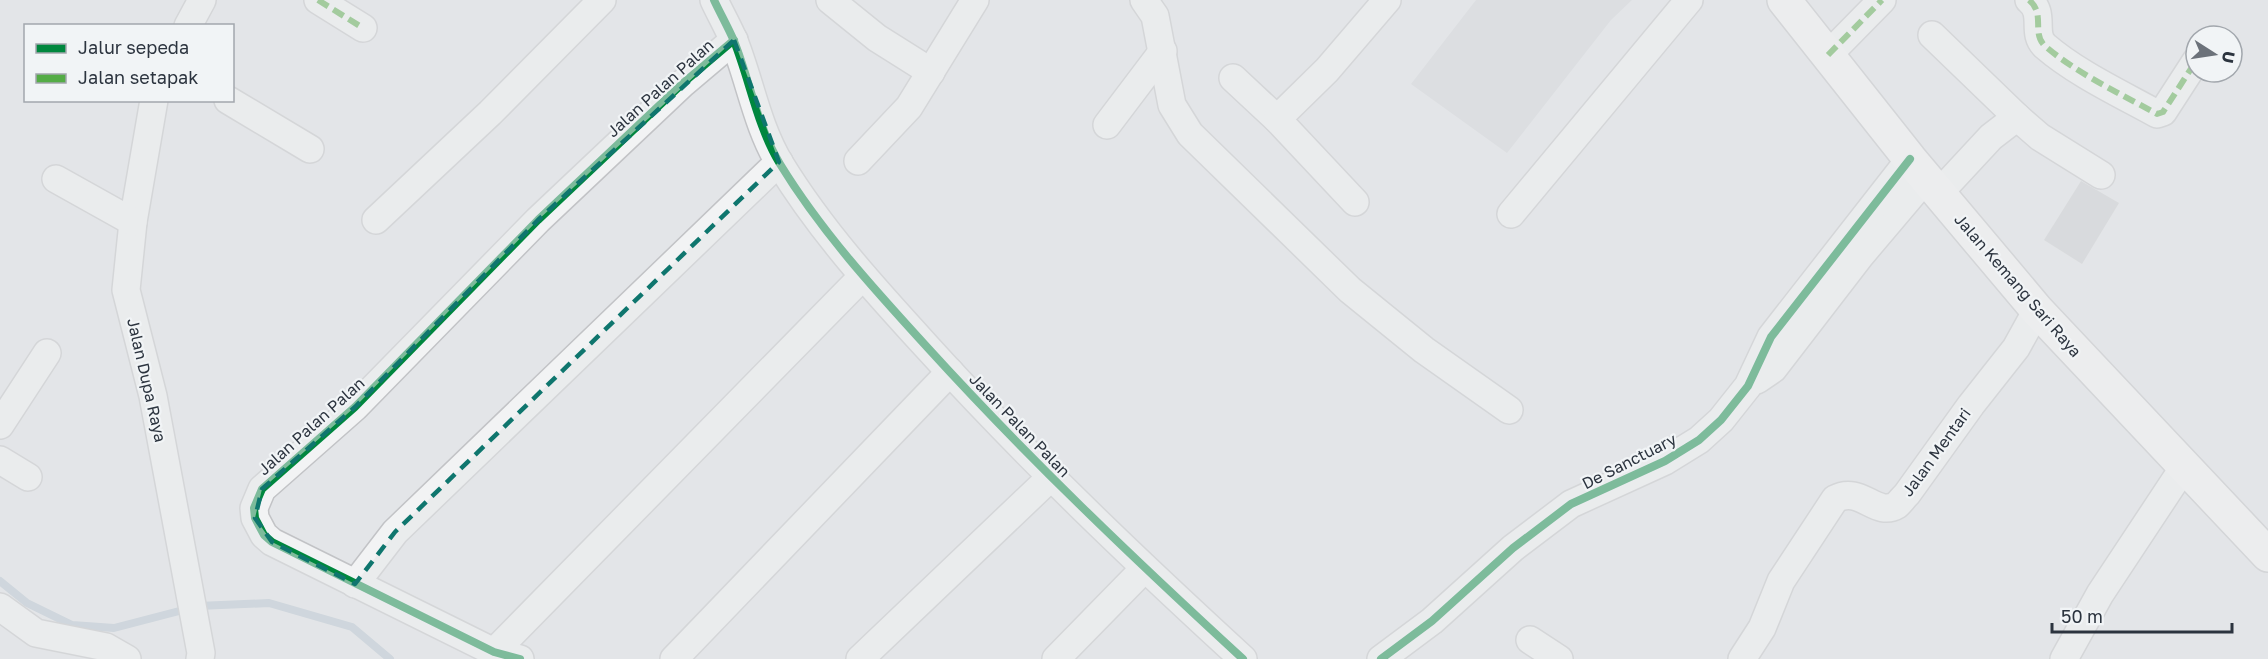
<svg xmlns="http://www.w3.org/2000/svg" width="2268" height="659" viewBox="0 0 2268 659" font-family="'Golos Text',sans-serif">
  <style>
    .built { fill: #d2d5da }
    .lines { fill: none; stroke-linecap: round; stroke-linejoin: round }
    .stream { stroke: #b5c3d0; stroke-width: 8 }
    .building { fill: #cbcdd0 }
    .minor-casing { stroke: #c2c3c6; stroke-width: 30 }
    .major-casing { stroke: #c0c2c5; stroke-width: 36 }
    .minor { stroke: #f2f3f4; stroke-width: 27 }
    .major { stroke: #f6f6f6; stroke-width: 33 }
    .quiet { stroke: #54ac46; stroke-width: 6; stroke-dasharray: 12 6; stroke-linecap: butt }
    .cycleway-casing { stroke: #f1f4f6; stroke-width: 11 }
    .cycleway { stroke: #00873e; stroke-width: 8 }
    .marked { fill: none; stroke: #0f766e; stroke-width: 4.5; stroke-dasharray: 12 8; stroke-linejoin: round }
    .labels { text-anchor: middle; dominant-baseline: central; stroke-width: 4.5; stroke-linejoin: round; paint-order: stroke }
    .street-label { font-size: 16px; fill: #2c343f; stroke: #f1f4f6 }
  </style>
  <rect width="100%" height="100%" fill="#e3e5e8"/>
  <polygon class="built" points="1476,0 1632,0 1611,20 1507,153 1411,84"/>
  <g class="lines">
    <g class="stream">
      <polyline points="0,581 27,603 72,625 114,628 187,609"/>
      <polyline points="198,606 269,603 352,627 390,659"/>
    </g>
  </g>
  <polygon class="building" points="2081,181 2119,203 2082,264 2044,240"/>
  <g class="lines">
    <g class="minor-casing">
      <g id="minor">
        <polyline points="318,0 363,28"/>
        <path d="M 714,0 C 720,13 728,27 734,41 C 750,81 757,126 780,164 C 821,231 874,289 927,347 C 1027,457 1134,559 1243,659"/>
        <polyline points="830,0 877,38 931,72"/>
        <polyline points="1144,0 1155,16 1172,105 1190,134 1350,290 1424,350 1509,410"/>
        <path d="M 2029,0 C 2046,14 2031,33 2045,46 C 2076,73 2121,94 2157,114 L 2163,112 L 2196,61"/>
        <polyline points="188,26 202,0"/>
        <polyline points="1932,35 2017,117 2040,137 2101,175"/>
        <polyline points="1828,55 1882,0"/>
        <polyline points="1233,78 1277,119 1355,202"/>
        <polyline points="154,100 133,222 126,290 153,396 201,653 200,659"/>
        <polyline points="228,100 310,149"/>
        <polyline points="1277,119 1327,70 1387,0"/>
        <polyline points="1107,125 1163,51"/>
        <polyline points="858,161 909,107 975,0"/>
        <polyline points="56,179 133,222"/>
        <polyline points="1939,193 1991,137 2017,117"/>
        <polyline points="1511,214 1689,0"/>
        <polyline points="376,220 490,113 602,0"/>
        <polyline points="1757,380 1773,369 1860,256 1926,178"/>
        <polyline points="0,425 47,353"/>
        <polyline points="0,460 28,477"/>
        <polyline points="355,584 395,532 779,162"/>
        <polyline points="0,607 36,633 106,647 127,659"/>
        <polyline points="1530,640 1559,659"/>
        <polyline points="494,652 863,276"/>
        <polyline points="520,659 494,652 272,542 264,535 255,518 254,508 262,489 355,407 538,220 682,84 734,40"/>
        <polyline points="674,659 950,372"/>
        <polyline points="860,659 1051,477"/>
        <polyline points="1056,659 1144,569"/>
        <polyline points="1381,659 1432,621 1513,548 1571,504 1665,461 1699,440 1721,420 1748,386 1771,337 1910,159"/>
        <path d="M 1742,659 L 1762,628 L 1781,581 L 1835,499 C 1861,485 1876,518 1897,505 C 1900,502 1904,497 1907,494 L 1971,405 L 2016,348 L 2037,310"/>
        <polyline points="2064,659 2100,594 2184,467"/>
      </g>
    </g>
    <g class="major-casing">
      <polyline id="major" points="1784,0 1910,159 2037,310 2268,555"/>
    </g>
    <use href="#minor" class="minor"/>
    <use href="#major" class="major"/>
    <g class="quiet">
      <polyline points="318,0 363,28"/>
      <path d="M 2029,0 C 2046,14 2031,33 2045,46 C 2076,73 2121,94 2157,114 L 2163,112 L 2196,61"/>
      <polyline points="1828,55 1882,0"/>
    </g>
    <g class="cycleway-casing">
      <g id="cycleway">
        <path d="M 714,0 C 720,13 728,27 734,41 C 750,81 757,126 780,164 C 821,231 874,289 927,347 C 1027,457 1134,559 1243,659"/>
        <polyline points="520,659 494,652 272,542 264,535 255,518 254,508 262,489 355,407 538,220 682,84 734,40"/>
        <polyline points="1381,659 1432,621 1513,548 1571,504 1665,461 1699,440 1721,420 1748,386 1771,337 1910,159"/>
      </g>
    </g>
    <use href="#cycleway" class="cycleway"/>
  </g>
  <path d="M0 0H2268V659H0ZM 734,40 L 779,162 L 395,532 L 355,584 L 272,542 L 255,518 L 262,489 L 355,407 L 538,220 Z" fill="#e3e5e8" fill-opacity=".55" fill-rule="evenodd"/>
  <path class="marked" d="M 734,40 L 779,162 L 395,532 L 355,584 L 272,542 L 255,518 L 262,489 L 355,407 L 538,220 Z"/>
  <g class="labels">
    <g class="street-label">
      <text transform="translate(660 88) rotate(-42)">Jalan Palan Palan</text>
      <text transform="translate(2018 285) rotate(49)">Jalan Kemang Sari Raya</text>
      <text transform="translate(147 380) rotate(77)">Jalan Dupa Raya</text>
      <text transform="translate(1020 425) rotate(46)">Jalan Palan Palan</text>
      <text transform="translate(311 426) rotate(-42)">Jalan Palan Palan</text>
      <text transform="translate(1936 452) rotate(-54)">Jalan Mentari</text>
      <text transform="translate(1629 461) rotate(-27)">De Sanctuary</text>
    </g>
  </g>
  <rect x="24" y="24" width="210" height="78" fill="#f1f4f6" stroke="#a2a7ad" stroke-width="1.5"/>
  <rect x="36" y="44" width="30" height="9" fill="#00873e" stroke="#a2a7ad" stroke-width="1.5"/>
  <text x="78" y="54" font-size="18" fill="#2c343f">Jalur sepeda</text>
  <rect x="36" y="74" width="30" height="9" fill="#54ac46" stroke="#a2a7ad" stroke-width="1.5"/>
  <text x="78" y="84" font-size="18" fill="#2c343f">Jalan setapak</text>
  <g transform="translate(2214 54) rotate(102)"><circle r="28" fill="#f1f4f6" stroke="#a2a7ad" stroke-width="1.5"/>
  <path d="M0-4.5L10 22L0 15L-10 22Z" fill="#6c727a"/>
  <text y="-9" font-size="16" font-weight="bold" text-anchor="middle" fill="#2c343f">U</text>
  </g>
  <path d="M2052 623v9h180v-9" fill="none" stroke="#2c343f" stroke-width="3"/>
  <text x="2061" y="623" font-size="18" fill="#2c343f" stroke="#f1f4f6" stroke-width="4.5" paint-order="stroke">50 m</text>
</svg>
